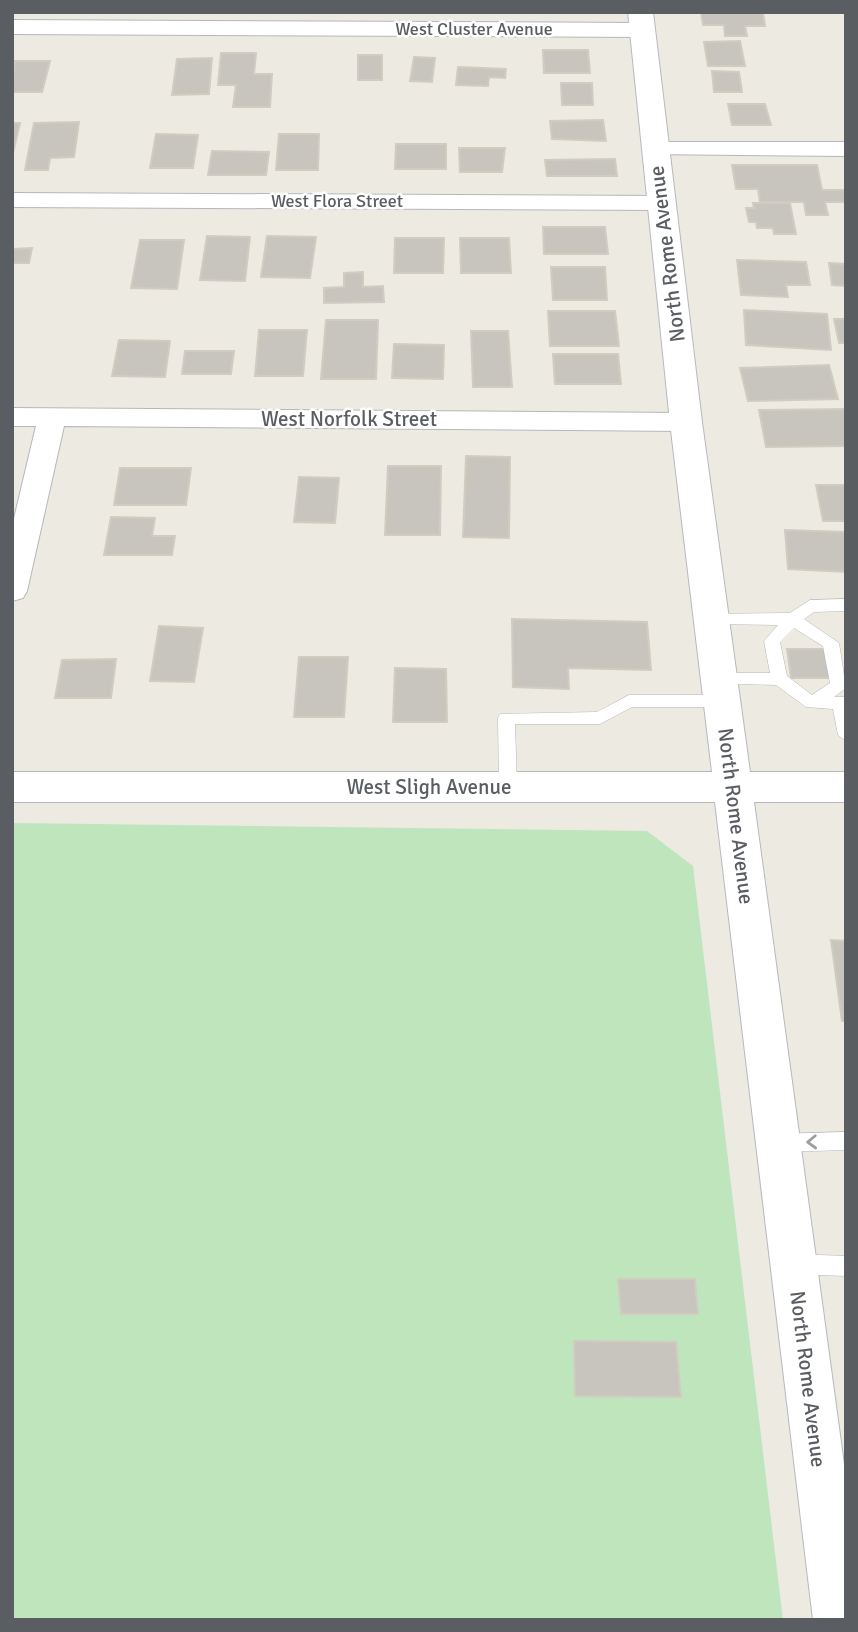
<svg xmlns="http://www.w3.org/2000/svg" width="858" height="1632" viewBox="0 0 858 1632" font-family="Signika,sans-serif">
  <style>
    .green { fill: #bfe5bd }
    .building { fill: #c8c5bf; stroke: #d2ccc0; stroke-width: 2 }
    .lines { fill: none; stroke-linecap: round; stroke-linejoin: round }
    .lane-casing { stroke: #b4b8bc; stroke-width: 1 }
    .street-casing { stroke: #b4b8bc; stroke-width: 2 }
    .secondary-casing { stroke: #b5b9be; stroke-width: 2 }
    .lane { fill: #fff; fill-rule: evenodd }
    .street { fill: #fff; fill-rule: evenodd }
    .secondary { fill: #fff; fill-rule: evenodd }
    .oneway { stroke: #9c9ea1 }
    .labels { text-anchor: middle; dominant-baseline: central; stroke-width: 5; stroke-linejoin: round; paint-order: stroke }
    .far-street-label { font-size: 18px; fill: #5a5e63; stroke: #fff }
    .street-label { font-size: 21px; fill: #5a5e63; stroke: #fff }
  </style>
  <rect width="100%" height="100%" fill="#edeae1"/>
  <polygon class="green" points="12,823 647,831 693,866 783,1620 12,1620"/>
  <g class="building">
    <polygon points="701,12 763,12 765,26 745,26 747,36 725,36 724,25 703,25"/>
    <polygon points="740,41 745,66 708,66 704,42"/>
    <polygon points="543,50 588,50 590,73 544,73"/>
    <polygon points="221,53 256,53 254,74 272,74 270,107 233,107 236,85 218,85"/>
    <rect x="358" y="55" width="24" height="25"/>
    <polygon points="414,57 435,58 432,82 410,81"/>
    <polygon points="212,58 209,94 172,95 177,59"/>
    <polygon points="15,61 50,61 42,92 12,92"/>
    <polygon points="458,67 506,69 505,78 489,77 488,86 456,85"/>
    <polygon points="712,71 739,72 742,92 714,92"/>
    <polygon points="561,83 592,83 593,105 562,105"/>
    <polygon points="728,104 765,104 771,125 732,125"/>
    <polygon points="603,120 606,141 552,139 550,121"/>
    <polygon points="79,122 74,157 50,158 48,170 25,170 34,123"/>
    <polygon points="12,123 20,123 12,157"/>
    <polygon points="156,134 198,135 193,168 150,168"/>
    <polygon points="279,134 319,134 318,170 276,170"/>
    <polygon points="396,144 446,144 446,169 395,169"/>
    <polygon points="459,148 505,148 502,172 460,172"/>
    <polygon points="212,151 269,152 266,175 208,175"/>
    <polygon points="615,159 617,176 547,176 545,160"/>
    <polygon points="732,165 817,165 822,190 844,190 846,202 825,202 828,215 806,215 804,202 760,202 758,189 736,189"/>
    <polygon points="753,203 790,203 796,234 774,234 773,228 757,228 756,222 749,222 746,208 754,208"/>
    <polygon points="543,227 605,227 608,254 544,254"/>
    <polygon points="207,236 250,237 245,281 200,280"/>
    <polygon points="267,236 316,237 310,278 261,277"/>
    <polygon points="395,238 444,238 443,273 394,273"/>
    <polygon points="460,238 509,238 511,273 461,273"/>
    <polygon points="140,240 184,240 177,289 131,288"/>
    <polygon points="32,248 29,263 12,263 12,249"/>
    <polygon points="737,260 806,262 810,285 786,285 788,297 741,295"/>
    <polygon points="829,263 846,264 846,286 832,285"/>
    <polygon points="551,267 605,267 607,300 553,300"/>
    <polygon points="363,272 363,287 383,286 384,302 324,303 324,288 344,287 344,273"/>
    <polygon points="744,310 827,314 831,350 746,345"/>
    <polygon points="548,311 615,311 619,346 550,346"/>
    <polygon points="834,319 846,319 846,343 839,343"/>
    <polygon points="326,320 378,320 376,379 321,379"/>
    <polygon points="259,330 307,330 303,376 255,376"/>
    <polygon points="471,331 508,331 512,387 473,387"/>
    <polygon points="119,340 170,341 165,377 112,376"/>
    <polygon points="394,344 444,345 443,379 392,378"/>
    <polygon points="185,351 234,351 231,374 182,374"/>
    <polygon points="553,354 618,354 621,384 555,384"/>
    <polygon points="829,365 838,399 748,401 740,368"/>
    <polygon points="846,409 846,446 766,447 759,410"/>
    <polygon points="466,456 510,457 509,538 463,537"/>
    <polygon points="388,466 441,466 440,535 385,535"/>
    <polygon points="120,468 191,468 186,505 114,505"/>
    <polygon points="299,477 339,478 335,523 294,522"/>
    <polygon points="816,485 846,485 846,521 823,521"/>
    <polygon points="111,517 155,518 152,536 175,536 172,555 104,555"/>
    <polygon points="785,530 845,532 846,572 788,569"/>
    <polygon points="512,619 647,622 651,670 568,668 569,689 513,687"/>
    <polygon points="159,626 203,628 194,682 150,681"/>
    <polygon points="787,649 827,649 832,678 791,678"/>
    <polygon points="299,657 348,657 344,717 294,717"/>
    <polygon points="116,659 111,698 55,698 62,660"/>
    <polygon points="395,668 446,669 447,722 393,722"/>
    <polygon points="831,940 846,941 846,1021 842,1021"/>
    <polygon points="618,1279 695,1279 698,1314 621,1314"/>
    <polygon points="574,1341 676,1342 681,1397 575,1396"/>
  </g>
  <g class="lines">
    <g class="lane-casing">
      <g id="lane">
        <path d="M 846,599 L 846,611 L 814,612 L 804,619 L 839,643 L 846,688 L 834,697 L 846,697 L 846,741 L 838,735 L 833,709 L 806,707 L 776,685 L 712,683 L 710,679 L 718,673 L 770,673 L 764,641 L 778,625 L 711,624 L 705,622 L 703,618 L 705,614 L 790,613 L 810,600 ZM 794,628 L 823,646 L 830,683 L 812,695 L 787,676 L 780,642 Z"/>
        <polygon points="629,695 721,695 729,701 721,707 632,707 600,724 515,724 517,787 514,792 502,792 499,787 498,718 500,714 597,712"/>
        <polygon points="846,1132 846,1150 778,1152 771,1149 768,1143 771,1137 778,1134"/>
        <polygon points="793,1254 846,1256 846,1276 793,1274 786,1271 783,1264 786,1257"/>
      </g>
    </g>
    <g class="street-casing">
      <g id="street">
        <polygon points="12,20 642,23 650,25 653,30 650,35 642,37 12,34"/>
        <polygon points="655,142 846,142 846,156 647,154 643,149 647,144"/>
        <polygon points="12,193 662,196 671,198 674,203 671,208 662,210 12,207"/>
        <polygon points="12,408 686,413 696,416 700,422 696,428 686,431 64,426 27,591 23,598 12,601 12,527 36,426 12,426"/>
      </g>
    </g>
    <g class="secondary-casing">
      <polygon id="secondary" points="628,12 653,12 702,422 750,772 846,772 846,802 754,802 846,1479 846,1620 813,1620 715,802 12,802 12,772 712,772 670,422"/>
    </g>
    <use href="#lane" class="lane"/>
    <use href="#street" class="street"/>
    <use href="#secondary" class="secondary"/>
  </g>
  <defs><path id="oneway-chevron" d="M-2-3.5L2.5 0L-2 3.5" fill="none" stroke-width="1.6" stroke-linecap="round" stroke-linejoin="round" transform="scale(1.75)"/></defs>
  <use class="oneway" href="#oneway-chevron" transform="translate(812 1142) rotate(178)"/>
  <g class="labels">
    <g class="far-street-label">
      <text x="474" y="29">West Cluster Avenue</text>
      <text x="337" y="201">West Flora Street</text>
    </g>
    <g class="street-label">
      <text transform="translate(667 254) rotate(-97)">North Rome Avenue</text>
      <text x="349" y="419">West Norfolk Street</text>
      <text x="429" y="787">West Sligh Avenue</text>
      <text transform="translate(736 816) rotate(83)">North Rome Avenue</text>
      <text transform="translate(808 1379) rotate(83)">North Rome Avenue</text>
    </g>
  </g>
  <rect width="858" height="1632" fill="none" stroke="#5a5e63" stroke-width="28"/>
</svg>
